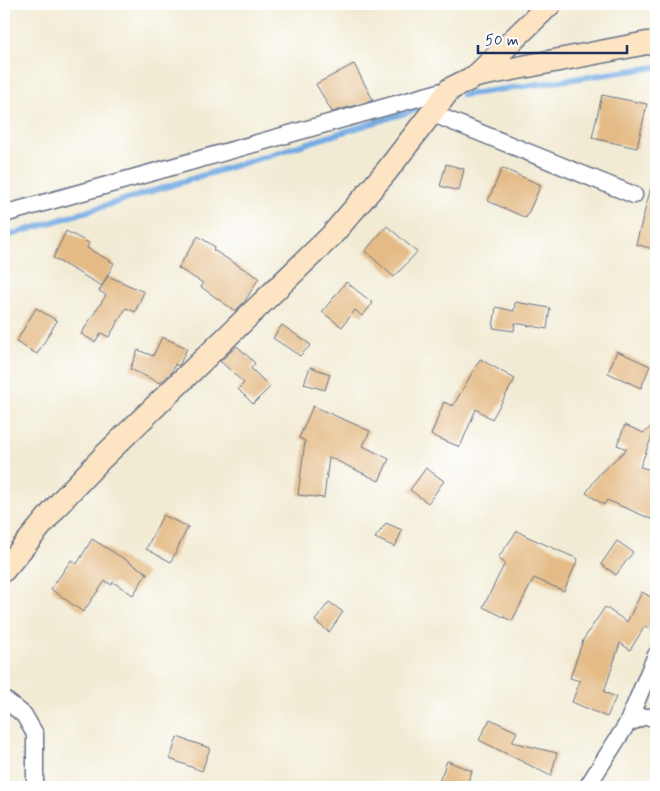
<svg xmlns="http://www.w3.org/2000/svg" width="660" height="791" viewBox="0 0 660 791" font-family="Mynerve,sans-serif">
  <style>
    .lines { fill: none; stroke-linecap: round; stroke-linejoin: round }
    .stream { stroke: #75abe3; stroke-width: 6 }
    .building { fill: #e4bb86 }
    .street-casing { stroke: #667187; stroke-width: 19 }
    .secondary-casing { stroke: #667187; stroke-width: 25 }
    .street { stroke: #fff; stroke-width: 16 }
    .secondary { stroke: #fde5c4; stroke-width: 22 }
  </style>
  <rect width="100%" height="100%" fill="#fff"/>
  <filter id="ink" filterUnits="userSpaceOnUse"><feTurbulence type="fractalNoise" baseFrequency=".02" numOctaves="2"/><feDisplacementMap in="SourceGraphic" scale="10" xChannelSelector="R" yChannelSelector="G"/><feConvolveMatrix kernelMatrix="1 2 1 2 8 2 1 2 1" color-interpolation-filters="sRGB"/></filter>
  <filter id="wash" filterUnits="userSpaceOnUse"><feTurbulence type="fractalNoise" baseFrequency=".0096" numOctaves="4" result="noise"/><feDisplacementMap in="SourceGraphic" scale="20" xChannelSelector="R" yChannelSelector="G"/><feGaussianBlur stdDeviation="1.12" result="paint"/><feColorMatrix in="noise" values="0 0 0 0 0 0 0 0 0 0 0 0 0 0 0 0 0 1.4 0 .05"/><feComposite in="paint" operator="in"/></filter>
  <g filter="url(#wash)">
    <rect width="100%" height="100%" fill="#f2ebd4"/>
    <g class="lines">
      <g class="stream">
        <polyline points="463,95 656,67"/>
        <polyline points="4,237 418,109"/>
      </g>
    </g>
    <g id="blocks">
      <g class="building">
        <polygon points="354,64 373,100 332,112 316,84"/>
        <polygon points="602,95 647,104 637,148 592,138"/>
        <polygon points="446,164 464,169 459,191 440,186"/>
        <polygon points="502,168 541,185 526,218 488,201"/>
        <polygon points="651,187 656,188 656,250 636,244"/>
        <polygon points="387,226 417,252 394,277 365,251"/>
        <polygon points="66,231 89,243 87,248 114,263 102,286 53,258"/>
        <polygon points="198,236 215,247 213,250 259,278 245,301 235,311 201,287 203,283 178,268"/>
        <polygon points="108,276 144,292 135,312 126,308 109,337 101,333 95,342 81,334 106,295 99,291"/>
        <polygon points="346,282 373,303 362,316 355,310 342,327 322,312"/>
        <polygon points="515,302 550,308 547,329 515,323 514,331 493,328 496,307 514,311"/>
        <polygon points="36,308 57,321 37,354 16,342"/>
        <polygon points="282,325 311,345 300,356 273,338"/>
        <polygon points="162,337 187,348 180,364 178,366 175,364 172,372 160,383 130,369 138,350 153,356"/>
        <polygon points="237,346 255,363 251,368 270,387 253,404 238,389 244,383 220,361"/>
        <polygon points="617,351 650,366 641,388 608,373"/>
        <polygon points="480,359 515,379 492,419 476,409 460,447 431,435 444,402 453,406"/>
        <polygon points="310,367 330,374 325,390 304,384"/>
        <polygon points="313,406 370,431 363,446 389,459 379,481 329,457 324,498 298,495 305,441 299,438"/>
        <polygon points="656,422 656,426 640,467 656,471 656,521 607,500 604,505 586,493 600,473 627,449 617,445 625,425 644,433"/>
        <polygon points="426,468 444,481 428,503 410,490"/>
        <polygon points="163,515 188,527 171,562 146,549"/>
        <polygon points="386,523 402,530 395,547 375,538"/>
        <polygon points="517,531 526,536 578,559 564,591 534,578 512,621 483,607 505,563 498,558"/>
        <polygon points="92,539 147,573 133,595 113,582 112,585 105,581 83,612 51,589 71,560 77,564"/>
        <polygon points="617,541 633,552 616,575 601,564"/>
        <polygon points="642,592 656,600 656,632 645,626 630,650 620,643 604,692 616,697 607,717 572,702 580,681 570,678 583,640 605,607 627,622"/>
        <polygon points="329,602 343,612 329,632 315,621"/>
        <polygon points="490,719 517,732 512,742 557,753 551,776 479,740"/>
        <polygon points="177,737 210,748 202,771 170,759"/>
        <polygon points="447,761 472,771 466,787 437,787"/>
      </g>
    </g>
  </g>
  <g filter="url(#ink)">
    <use href="#blocks" fill-opacity="0" stroke="#667187" stroke-width="1"/>
    <g class="lines">
      <g class="street-casing">
        <g id="street">
          <polyline points="431,113 634,195"/>
          <polyline points="4,214 450,89"/>
          <polyline points="4,699 24,715 35,734 35,787"/>
          <polyline points="627,724 656,655"/>
          <polyline points="587,787 627,724 643,717 656,717"/>
        </g>
      </g>
      <g class="secondary-casing">
        <g id="secondary">
          <polyline points="476,76 550,4"/>
          <polyline points="4,570 64,498 103,457 331,236 386,172 450,89 476,76 647,43 656,44"/>
        </g>
      </g>
      <use href="#street" class="street"/>
      <use href="#secondary" class="secondary"/>
    </g>
  </g>
  <rect width="660" height="791" fill="none" stroke="#fff" stroke-width="20"/>
  <path d="M478 45v8h149v-8" fill="none" stroke="#1b2f5e" stroke-width="2.5"/>
  <text x="485" y="45" font-size="15" fill="#1b2f5e" stroke="#ffffff" stroke-width="4" paint-order="stroke">50 m</text>
</svg>
